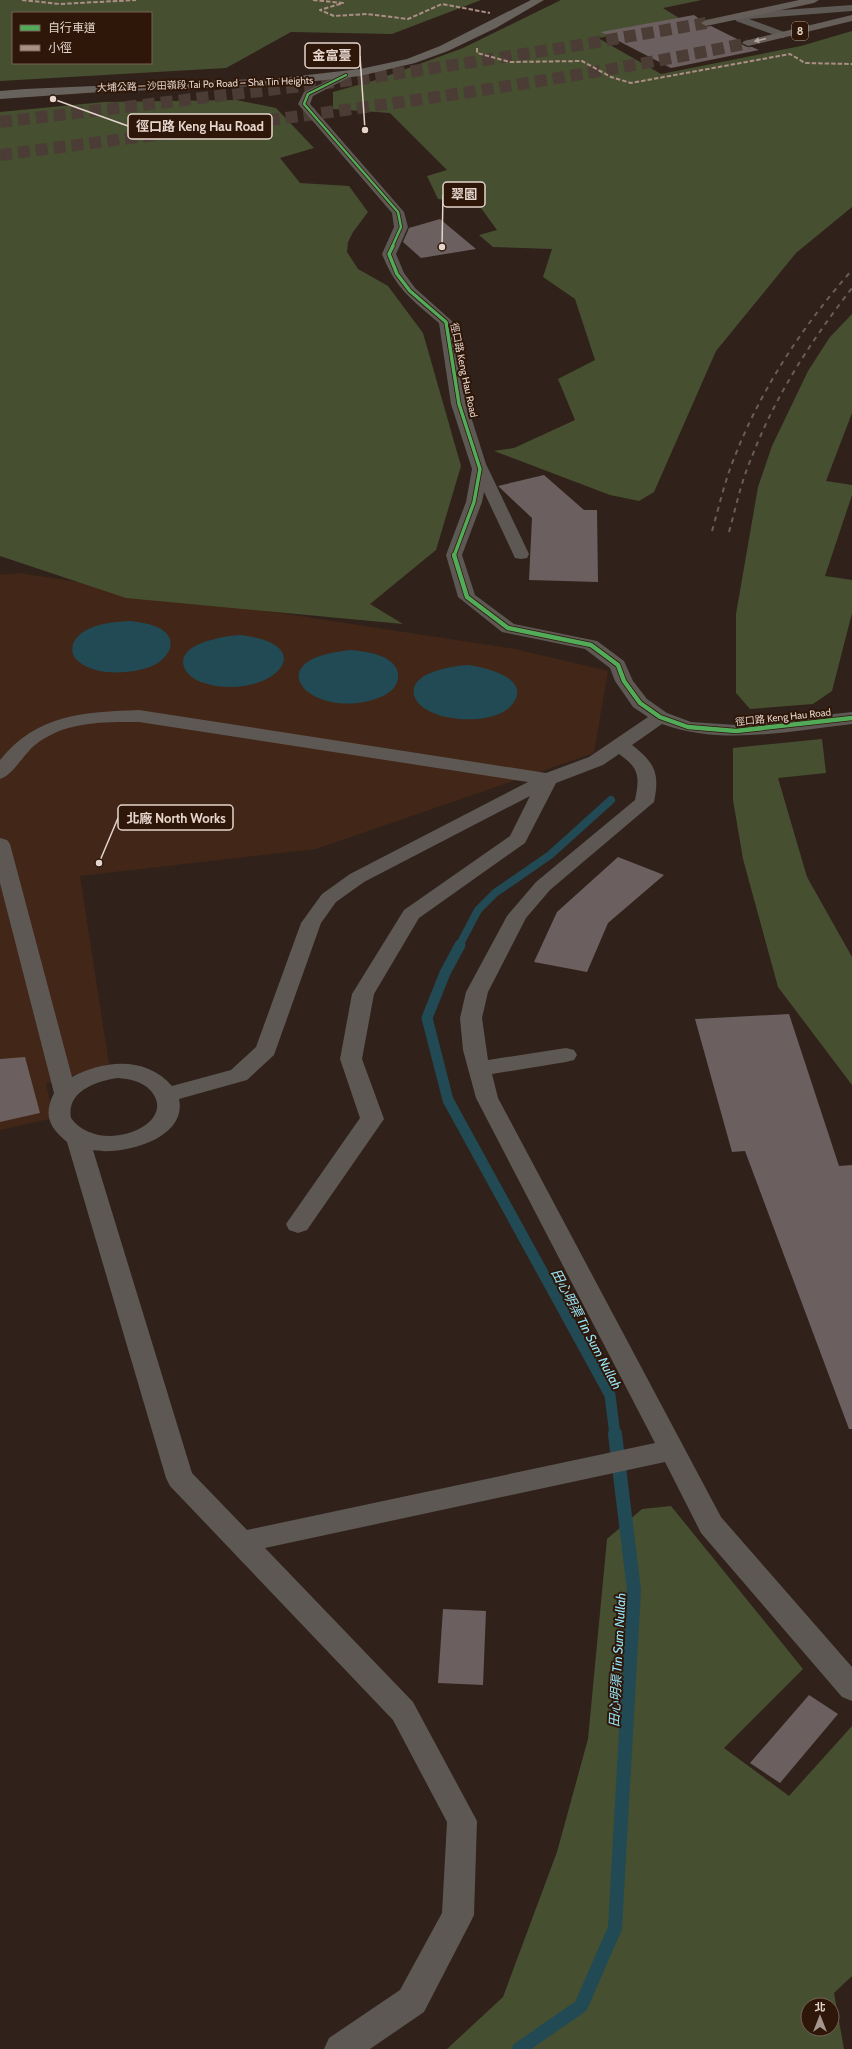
<svg xmlns="http://www.w3.org/2000/svg" width="852" height="2049" viewBox="0 0 852 2049" font-family="Cabin,'Noto Sans TC',sans-serif">
  <style>
    .built { fill: #422617 }
    .forest { fill: #474f31; fill-rule: evenodd }
    .water { fill: #214a54 }
    .lines { fill: none; stroke-linecap: round; stroke-linejoin: round }
    .stream-far2 { stroke: #214a54; stroke-width: 8 }
    .stream-far1 { stroke: #214a54; stroke-width: 11 }
    .stream { stroke: #214a54; stroke-width: 14 }
    .building { fill: #6c5f5f }
    .highway-tunnel { stroke: #4b3d35; stroke-width: 12; stroke-dasharray: 12 6; stroke-linecap: butt }
    .minor { fill: #5d5853; fill-rule: evenodd }
    .major { fill: #68625d; fill-rule: evenodd }
    .highway { fill: #665e58; fill-rule: evenodd }
    .rail { stroke: #675e5b; stroke-width: 2; stroke-dasharray: 5 5; stroke-linecap: butt }
    .quiet { stroke: #ac8f84; stroke-width: 2; stroke-dasharray: 4.5 2; stroke-linecap: butt }
    .cycleway-far2-casing { stroke: #2e1609; stroke-width: 4 }
    .cycleway-far1-casing { stroke: #2e1609; stroke-width: 5 }
    .cycleway-casing { stroke: #2e1609; stroke-width: 6 }
    .cycleway-far2 { stroke: #51ab58; stroke-width: 2.5 }
    .cycleway-far1 { stroke: #51ab58; stroke-width: 3.5 }
    .cycleway { stroke: #51ab58; stroke-width: 4.5 }
    .oneway { fill: #b2a59e }
    .labels { text-anchor: middle; dominant-baseline: central; stroke-width: 4; stroke-linejoin: round; paint-order: stroke }
    .far-street-label { font-size: 10px; fill: #e5d5cc; stroke: #2e1609 }
    .shield { fill: #2e1609; stroke: #ae9c92; stroke-width: 1 }
    .shield-label { font-size: 11px; font-weight: bold; fill: #e5d5cc }
    .water-label { font-size: 13px; font-style: italic; fill: #96e6fb; stroke: #2e1609 }
    .leader { fill: none; stroke: #e5d5cc; stroke-width: 1.5 }
    .callout-dot { fill: #e5d5cc; stroke: #2e1609; stroke-width: 1.5 }
    .callout { fill: #2e1609; stroke: #e5d5cc; stroke-width: 1.5 }
    .callout-label { font-size: 13px; text-anchor: middle; font-weight: bold; fill: #e5d5cc }
  </style>
  <rect width="100%" height="100%" fill="#30221a"/>
  <polygon class="built" points="19,573 515,649 608,671 594,753 316,849 80,876 109,1064 46,1084 54,1118 0,1130 0,575"/>
  <g class="forest">
    <path d="M 0,0 L 481,0 L 392,34 L 291,32 L 226,68 L 0,81 ZM 13,13 L 151,13 L 151,63 L 13,63 Z"/>
    <polygon points="561,0 702,0 663,8 687,23 598,38 661,74 801,46 852,31 852,207 796,253 716,351 654,492 639,501 610,495 494,451 514,448 575,420 558,379 595,360 575,299 543,277 552,249 493,247 479,235 497,230 478,204 438,199 427,176 447,170 390,113 333,109 333,92 376,80 463,48"/>
    <polygon points="236,100 276,108 314,148 280,158 300,183 349,186 368,212 353,232 348,242 347,252 358,269 388,286 423,333 461,466 436,550 370,604 403,624 126,598 0,556 0,112 104,102"/>
    <polygon points="852,314 852,413 826,481 852,485 852,495 825,576 852,580 852,613 832,691 813,704 750,709 736,693 736,614 758,487 772,446 808,371 830,337"/>
    <polygon points="822,739 826,773 778,778 807,877 852,957 852,1085 778,987 743,859 733,800 733,748"/>
    <path d="M 671,1506 L 803,1669 L 724,1748 L 789,1796 L 852,1726 L 852,1976 L 834,1993 L 844,2049 L 447,2049 L 503,1997 L 557,1852 L 588,1739 L 607,1539 L 642,1509 ZM 808,2005 L 832,2005 L 832,2029 L 808,2029 Z"/>
  </g>
  <g class="water">
    <path d="M 130,621 C 139,622 148,623 157,627 C 176,635 174,652 158,663 C 138,675 91,678 75,658 C 72,654 72,649 73,644 C 82,624 111,622 130,621 Z"/>
    <path d="M 240,635 C 321,644 276,695 216,686 C 205,684 192,680 186,671 C 170,644 224,636 240,635 Z"/>
    <path d="M 351,650 C 361,651 371,652 381,656 C 404,665 404,687 381,697 C 313,724 251,659 351,650 Z"/>
    <path d="M 468,665 C 483,667 530,677 514,702 C 501,723 456,722 436,714 C 428,711 416,705 414,695 C 409,672 453,666 468,665 Z"/>
  </g>
  <g class="lines">
    <polyline class="stream-far2" points="459,946 478,910 495,893 550,855 611,800"/>
    <polyline class="stream-far1" points="460,945 445,973 427,1018 448,1100 610,1395 615,1435"/>
    <polyline class="stream" points="519,2049 581,2006 615,1928 634,1590 615,1434"/>
  </g>
  <g class="building">
    <polygon points="694,15 702,21 700,24 705,27 711,26 741,41 741,44 747,47 752,47 759,50 671,68 601,32"/>
    <polygon points="440,219 476,249 421,258 403,242 409,228"/>
    <polygon points="544,475 584,510 597,510 598,582 529,580 532,518 498,486"/>
    <polygon points="618,857 664,875 608,923 587,972 534,962 557,912"/>
    <polygon points="789,1014 839,1166 852,1165 852,1429 849,1429 745,1151 732,1152 695,1019"/>
    <polygon points="25,1057 40,1113 0,1122 0,1059"/>
    <polygon points="443,1609 486,1611 483,1685 438,1683"/>
    <polygon points="809,1695 838,1714 780,1783 750,1763"/>
  </g>
  <g class="lines">
    <g class="highway-tunnel">
      <polyline points="0,122 369,78 562,48 706,23"/>
      <path d="M 0,155 C 251,122 500,94 748,43"/>
    </g>
    <g class="minor">
      <polygon points="852,5 852,11 749,19 787,33 789,35 783,38 736,21 735,19 737,14 741,13"/>
      <path d="M 346,72 L 352,75 L 350,77 L 313,96 L 310,104 L 404,212 L 408,227 L 396,254 L 404,273 L 415,288 L 453,322 L 467,404 L 486,464 L 529,554 L 527,558 L 521,559 L 515,558 L 484,492 L 482,502 L 462,555 L 475,595 L 514,624 L 597,641 L 624,661 L 633,681 L 647,699 L 667,713 L 691,722 L 736,725 L 852,712 L 852,724 C 789,731 723,746 662,724 L 632,745 C 655,763 660,773 654,802 L 550,890 L 526,918 L 488,992 L 482,1018 L 488,1060 L 566,1048 L 574,1050 L 577,1055 L 574,1060 L 566,1062 L 492,1074 L 498,1098 L 721,1517 L 852,1667 L 852,1701 L 842,1697 L 701,1533 L 665,1462 L 265,1548 L 413,1702 L 477,1821 L 474,1915 L 469,1925 L 424,2012 L 370,2049 L 324,2049 L 329,2038 L 400,1990 L 442,1913 L 447,1822 L 393,1720 L 170,1486 L 166,1478 L 67,1142 C 49,1127 43,1115 54,1093 L 0,883 L 0,838 L 7,840 L 10,844 L 72,1077 C 104,1060 146,1056 172,1086 L 231,1070 L 256,1047 L 301,923 L 322,894 L 350,874 L 528,782 L 139,722 C 103,722 65,721 35,745 C 24,754 12,776 0,779 L 0,760 C 37,714 84,712 139,710 L 546,773 L 589,757 L 648,717 L 633,707 L 615,681 L 610,668 L 585,649 L 502,632 L 458,597 L 446,555 L 466,502 L 472,469 L 451,404 L 439,323 C 411,299 396,289 382,254 L 394,227 L 392,213 L 298,104 L 304,92 ZM 619,754 C 639,768 640,776 635,800 L 536,882 L 507,916 L 466,992 L 460,1018 L 463,1050 L 476,1098 L 655,1443 L 247,1530 L 192,1473 L 93,1150 C 122,1156 188,1139 179,1099 L 247,1080 L 274,1055 L 321,923 L 336,902 L 364,882 L 530,796 L 510,836 L 404,910 L 352,994 L 340,1059 L 360,1118 L 286,1224 L 289,1230 L 298,1233 L 307,1230 L 384,1119 L 362,1059 L 374,994 L 419,918 L 525,843 L 556,783 L 603,765 ZM 118,1078 C 130,1079 142,1081 151,1091 C 180,1125 99,1157 71,1118 C 66,1091 97,1081 118,1078 Z"/>
    </g>
    <polygon class="major" points="531,0 544,0 496,28 448,51 415,63 360,76 281,85 101,92 0,99 0,91 25,89 281,78 360,69 407,59 440,46"/>
    <g class="highway">
      <polygon points="799,0 819,0 814,3 706,26 701,23 706,20"/>
      <polygon points="852,15 852,21 748,46 742,43 744,41"/>
    </g>
    <g class="rail">
      <path d="M 712,531 C 718,510 723,489 730,469 C 757,395 800,329 852,270"/>
      <path d="M 729,532 C 736,507 741,482 751,459 C 775,396 811,341 852,288"/>
    </g>
    <g class="quiet">
      <polyline points="22,0 60,4 136,0"/>
      <polyline points="313,0 343,3 320,10 334,16 367,14 408,19 442,4 490,13"/>
      <polyline points="477,48 477,53 510,62 582,61 611,77 631,83 790,54 805,63 852,64"/>
    </g>
    <g class="cycleway-far2-casing">
      <polyline id="cycleway-far2" points="346,75 308,94 304,104 398,212 401,227 392,247"/>
    </g>
    <g class="cycleway-far1-casing">
      <polyline id="cycleway-far1" points="393,246 389,254 397,274 410,291 446,322 459,404 480,469 474,502 454,556"/>
    </g>
    <g class="cycleway-casing">
      <polyline id="cycleway" points="454,555 467,597 508,628 591,645 618,665 624,681 640,703 660,717 688,727 736,731 852,718"/>
    </g>
    <use href="#cycleway-far2" class="cycleway-far2"/>
    <use href="#cycleway-far1" class="cycleway-far1"/>
    <use href="#cycleway" class="cycleway"/>
  </g>
  <defs><path id="oneway-solid" d="M-6-.8H1V-3.2L6.5 0L1 3.2V.8H-6Z"/></defs>
  <use class="oneway" href="#oneway-solid" transform="translate(760 40) rotate(167)"/>
  <g class="labels">
    <g class="far-street-label">
      <text transform="translate(205 84) rotate(-2)">大埔公路－沙田嶺段 Tai Po Road – Sha Tin Heights</text>
      <text transform="translate(464 370) rotate(78)">徑口路 Keng Hau Road</text>
      <text transform="translate(783 717) rotate(-6)">徑口路 Keng Hau Road</text>
    </g>
    <rect class="shield" x="792" y="22" width="16" height="18" rx="3"/>
    <g class="shield-label">
      <text x="800" y="31">8</text>
    </g>
    <g class="water-label">
      <text transform="translate(587 1329) rotate(62)">田心明渠 Tin Sum Nullah</text>
      <text transform="translate(617 1660) rotate(-87)">田心明渠 Tin Sum Nullah</text>
    </g>
  </g>
  <path class="leader" d="M365 130L360 56M53 99L128 126M442 247L443 195M99 863L118 818"/>
  <g class="callout-dot">
    <circle cx="365" cy="130" r="4"/>
    <circle cx="53" cy="99" r="4"/>
    <circle cx="442" cy="247" r="4"/>
    <circle cx="99" cy="863" r="4"/>
  </g>
  <g class="callout">
    <rect x="305" y="43" width="55" height="25" rx="4"/>
    <rect x="128" y="114" width="144" height="25" rx="4"/>
    <rect x="443" y="182" width="42" height="25" rx="4"/>
    <rect x="118" y="805" width="115" height="25" rx="4"/>
  </g>
  <g class="callout-label">
    <text x="332" y="60">金富臺</text>
    <text x="200" y="131">徑口路 Keng Hau Road</text>
    <text x="464" y="199">翠園</text>
    <text x="176" y="823">北廠 North Works</text>
  </g>
  <rect x="12" y="12" width="140" height="52" fill="#2e1609" stroke="#776257"/>
  <rect x="20" y="25" width="20" height="6" fill="#51ab58" stroke="#776257"/>
  <text x="48" y="32" font-size="12" fill="#e5d5cc">自行車道</text>
  <rect x="20" y="45" width="20" height="6" fill="#ac8f84" stroke="#776257"/>
  <text x="48" y="52" font-size="12" fill="#e5d5cc">小徑</text>
  <g transform="translate(820 2017)"><circle r="19" fill="#2e1609" stroke="#776257"/>
  <path d="M0-3L7 15L0 10L-7 15Z" fill="#a6968e"/>
  <text y="-6" font-size="11" font-weight="bold" text-anchor="middle" fill="#e5d5cc">北</text>
  </g>
</svg>
